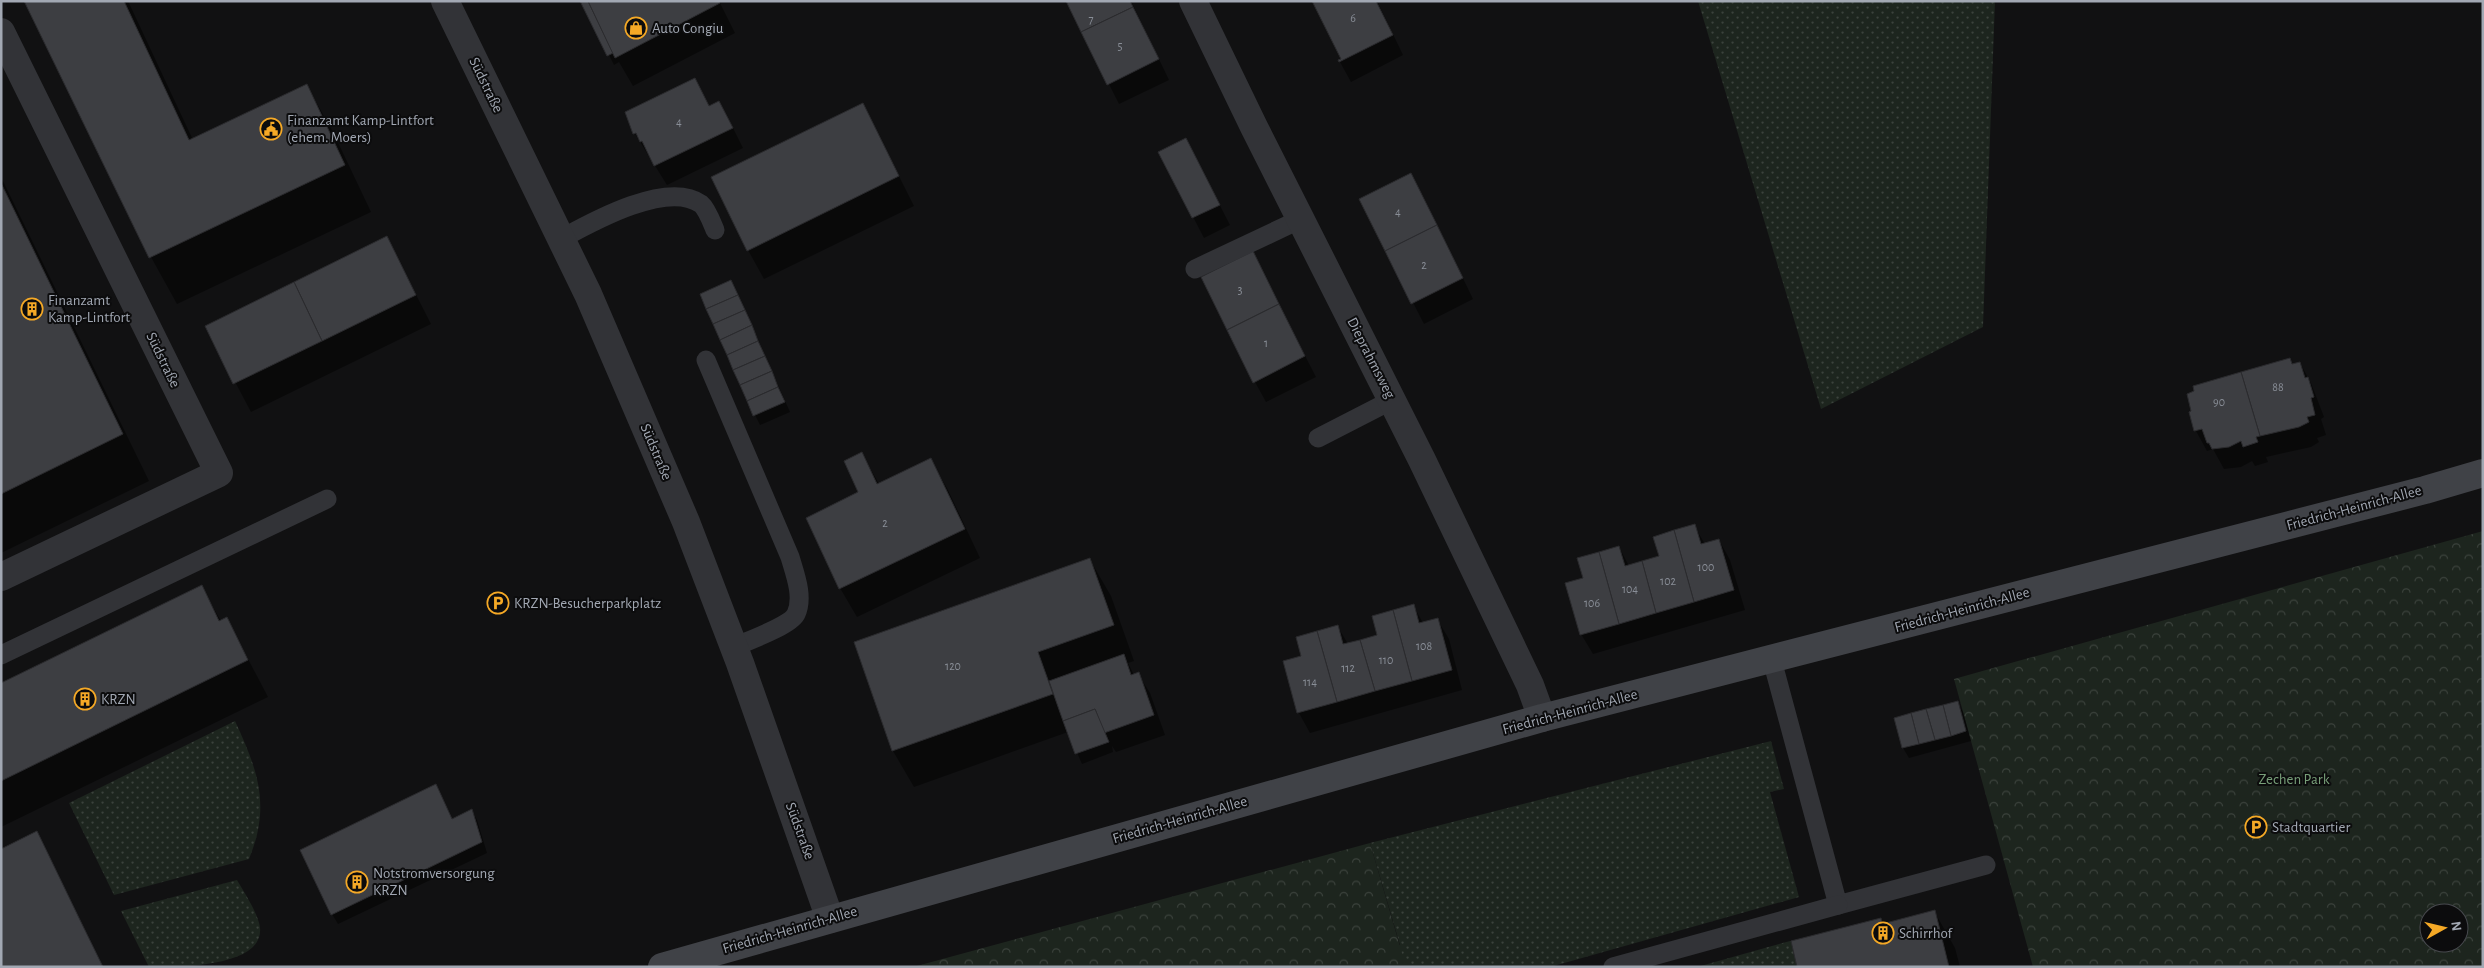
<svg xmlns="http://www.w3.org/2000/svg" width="2484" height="968" viewBox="0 0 2484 968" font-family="'Alegreya Sans',sans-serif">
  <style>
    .grass { fill: url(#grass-dots) }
    .park { fill: url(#park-crowns); fill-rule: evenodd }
    .shadow { fill: #0007 }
    .building { fill: #3d3e42; stroke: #2b2b2e }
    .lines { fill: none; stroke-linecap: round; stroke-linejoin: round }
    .lane { stroke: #323337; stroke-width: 19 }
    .street { stroke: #323337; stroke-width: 28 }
    .secondary { stroke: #404247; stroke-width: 28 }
    .labels { text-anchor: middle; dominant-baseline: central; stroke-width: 4; stroke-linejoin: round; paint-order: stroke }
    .number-label { font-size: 12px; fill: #898e97 }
    .poi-label { font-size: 15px; fill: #a2a8b3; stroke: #0c0c0d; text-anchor: start }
    .street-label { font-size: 15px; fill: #a2a8b3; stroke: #0c0c0d }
    .park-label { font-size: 15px; fill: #789f79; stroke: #0c0c0d }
  </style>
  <defs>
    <pattern id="grass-dots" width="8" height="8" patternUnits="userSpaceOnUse" patternTransform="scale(1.25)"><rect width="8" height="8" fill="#1d251e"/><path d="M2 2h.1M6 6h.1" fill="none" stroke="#3b423c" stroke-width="1.8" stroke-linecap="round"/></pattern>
    <pattern id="park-crowns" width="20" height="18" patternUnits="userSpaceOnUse" patternTransform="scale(1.25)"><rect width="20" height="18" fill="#1d251e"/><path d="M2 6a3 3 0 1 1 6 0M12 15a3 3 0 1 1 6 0" fill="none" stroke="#3b423c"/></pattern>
  </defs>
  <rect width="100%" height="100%" fill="#111112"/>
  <g class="grass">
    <polygon points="1698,1 1995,1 1983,327 1821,409"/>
    <path d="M 235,721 C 258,771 271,805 249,859 L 114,895 L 69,803 Z"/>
    <polygon points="1771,741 1784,789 1770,792 1799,897 1550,967 1344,967 1400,945 1370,843"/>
    <path d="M 237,880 C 244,892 259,915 260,928 C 264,968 175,967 149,967 L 121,911 Z"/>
    <polygon points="1791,941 1797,967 1697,967 1790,941"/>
  </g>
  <g class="park">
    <path d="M 2483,531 L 2483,967 L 2033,967 L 1954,679 ZM 2429,913 L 2459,913 L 2459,943 L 2429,943 Z"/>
    <polygon points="1370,843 1406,967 913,967"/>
  </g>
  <g class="shadow">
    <polygon points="25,1 128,1 193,140 307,86 333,132 371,212 177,304 151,257"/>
    <polygon points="582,1 719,1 735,33 633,86 619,62 614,65"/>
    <polygon points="1067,1 1131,1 1169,80 1119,104"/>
    <polygon points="1314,1 1377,1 1403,55 1351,82 1340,62 1342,59"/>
    <polygon points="863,105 914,206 764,279 748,250"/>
    <polygon points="709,107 730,122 743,148 667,185 629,124"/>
    <polygon points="1186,140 1230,225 1204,238 1160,153"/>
    <polygon points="1,177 149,481 1,553"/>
    <polygon points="1422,194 1473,299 1424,324 1360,199"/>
    <polygon points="387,238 431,324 251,412 206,327"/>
    <polygon points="1252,253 1316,377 1266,402 1255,382"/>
    <polygon points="731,281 790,412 760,425 755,415"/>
    <polygon points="2290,360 2293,365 2300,363 2311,383 2324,417 2321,419 2326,435 2317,438 2319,442 2311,447 2266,457 2268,462 2255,466 2252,461 2241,467 2224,469 2213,449 2207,451 2196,431 2190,413"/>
    <polygon points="862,454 879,484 930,460 947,488 980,558 857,617 840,588 860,493"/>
    <polygon points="1694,526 1705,544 1719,540 1730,560 1745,610 1593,654 1581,634 1585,578 1619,547 1629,566 1660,557"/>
    <polygon points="1090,560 1111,596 1134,661 1128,663 1134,675 1138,674 1150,693 1165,735 1116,752 1112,746 1113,752 1082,764 1068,732 914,787 893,751 855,643"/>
    <polygon points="201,587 221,621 227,619 268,697 1,827 1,684"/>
    <polygon points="1413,605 1423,623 1437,619 1449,639 1462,690 1310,733 1299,713 1285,662 1303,657 1338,627 1348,644 1378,636"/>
    <polygon points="1957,702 1963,712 1971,741 1909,758 1903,748 1895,718"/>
    <polygon points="472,811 477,820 487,853 338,924 332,914 452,820"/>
    <polygon points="1934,911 1955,948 1960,967 1798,967 1881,920 1884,925"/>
  </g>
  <g class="building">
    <polygon points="24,1 124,1 189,140 307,84 345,165 149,258"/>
    <polygon points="580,1 588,1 613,53 607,56"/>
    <polygon points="588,1 718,1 720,3 615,58"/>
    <polygon points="1066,1 1130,1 1133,7 1081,32"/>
    <polygon points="1312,1 1376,1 1393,35 1339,62 1338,60 1341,59"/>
    <polygon points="1133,7 1159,59 1107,85 1081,32"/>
    <polygon points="695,78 709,106 719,101 733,128 654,166 642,141 640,142 636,133 633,134 625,112"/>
    <polygon points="863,103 899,176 747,251 711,177"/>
    <polygon points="1186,138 1220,205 1192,218 1158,152"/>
    <polygon points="1411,173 1437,225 1385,251 1359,199"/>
    <polygon points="1,183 123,434 1,494"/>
    <polygon points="1437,225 1463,278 1411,304 1385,251"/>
    <polygon points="387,236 416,295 322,341 294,282"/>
    <polygon points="1253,251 1279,304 1227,330 1201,277"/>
    <polygon points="731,280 738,295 706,309 700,294"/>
    <polygon points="294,282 322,341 233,384 205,326"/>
    <polygon points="738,295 745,310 713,324 706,309"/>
    <polygon points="1279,304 1305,356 1253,383 1227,330"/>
    <polygon points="745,310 752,325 720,340 713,324"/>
    <polygon points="752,325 758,341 727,355 720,340"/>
    <polygon points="758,341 765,356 733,370 727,355"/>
    <polygon points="765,356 772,371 740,385 733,370"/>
    <polygon points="2290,358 2292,364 2300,362 2305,378 2308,377 2314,397 2311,398 2315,415 2307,417 2309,422 2299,427 2260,436 2241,372"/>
    <polygon points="772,371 778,387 747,401 740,385"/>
    <polygon points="2241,372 2260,436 2256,437 2258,442 2243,447 2241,441 2229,447 2212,449 2209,443 2207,443 2202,429 2194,431 2189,412 2191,411 2187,394 2194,391 2193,386"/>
    <polygon points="778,387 785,402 753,416 747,401"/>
    <polygon points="862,452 877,484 931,458 965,529 839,589 806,518 858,492 844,461"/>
    <polygon points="1695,524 1701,544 1719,539 1734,590 1694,602 1674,530"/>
    <polygon points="1674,530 1694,602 1656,613 1642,561 1659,556 1653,537"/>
    <polygon points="1619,546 1625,566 1642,561 1656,613 1619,624 1599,552"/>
    <polygon points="1599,552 1619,624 1580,635 1565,583 1583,578 1577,558"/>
    <polygon points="1090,558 1114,625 1038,652 1053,694 892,751 854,642"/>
    <polygon points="202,585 219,621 227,617 248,660 1,781 1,683"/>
    <polygon points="1414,604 1419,623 1438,618 1452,670 1412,681 1393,610"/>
    <polygon points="1393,610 1412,681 1375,691 1360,640 1377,635 1372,616"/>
    <polygon points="1338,625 1343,644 1360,640 1375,691 1337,702 1317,631"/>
    <polygon points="1317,631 1337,702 1297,713 1283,661 1301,656 1296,637"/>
    <polygon points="1124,654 1131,675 1139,672 1154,715 1104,733 1095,709 1063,721 1049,681"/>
    <polygon points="1958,701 1966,731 1951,736 1943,705"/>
    <polygon points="1943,705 1951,736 1935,740 1926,709"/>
    <polygon points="1095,709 1109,742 1075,754 1063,721"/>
    <polygon points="1926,709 1935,740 1919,744 1911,713"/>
    <polygon points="1911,713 1919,744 1902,748 1894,718"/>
    <polygon points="436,784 452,819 472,809 482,842 331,915 300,850"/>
    <polygon points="37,831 79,918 103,967 1,967 1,849"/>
    <polygon points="1935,910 1949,967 1797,967 1791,941 1881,918 1882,924"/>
  </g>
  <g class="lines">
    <g class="lane">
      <path d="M 561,239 C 592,222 667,180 701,204 C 707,209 712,223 715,230"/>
      <polyline points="1195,269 1301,219"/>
      <path d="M 706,360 L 790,557 C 795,574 804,597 796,614 C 790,626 747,641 734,647"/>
      <polyline points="1318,438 1392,400"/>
      <polyline points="1,655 327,499"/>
      <polyline points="1772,660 1838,905 1986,865"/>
      <polyline points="1613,967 1838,905"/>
    </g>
    <g class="street">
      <polyline points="445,1 588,294 686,522 740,663 830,919"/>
      <polyline points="1193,1 1254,127 1422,460 1530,685 1542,718"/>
      <polyline points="1,32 219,473 1,577"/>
    </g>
    <polyline class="secondary" points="662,967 1542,718 2425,490 2483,473"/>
  </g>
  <defs>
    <g id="shop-ring" transform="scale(1.125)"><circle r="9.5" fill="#0c0c0d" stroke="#f5a926" stroke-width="1.5"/><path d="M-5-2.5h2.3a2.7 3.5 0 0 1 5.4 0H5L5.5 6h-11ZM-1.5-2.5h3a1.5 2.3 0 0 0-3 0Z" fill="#f5a926"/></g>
    <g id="civic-ring" transform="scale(1.125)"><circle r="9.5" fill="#0c0c0d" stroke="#f5a926" stroke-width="1.5"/><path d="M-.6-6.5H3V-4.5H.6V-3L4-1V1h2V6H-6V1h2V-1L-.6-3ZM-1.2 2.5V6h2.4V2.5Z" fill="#f5a926"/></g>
    <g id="building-ring" transform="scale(1.125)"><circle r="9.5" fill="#0c0c0d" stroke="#f5a926" stroke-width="1.5"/><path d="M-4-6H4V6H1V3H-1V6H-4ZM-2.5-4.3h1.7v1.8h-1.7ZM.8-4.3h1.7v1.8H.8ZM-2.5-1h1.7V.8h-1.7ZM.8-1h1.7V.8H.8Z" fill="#f5a926"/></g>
    <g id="parking-ring" transform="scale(1.125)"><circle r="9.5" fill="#0c0c0d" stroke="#f5a926" stroke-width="1.5"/><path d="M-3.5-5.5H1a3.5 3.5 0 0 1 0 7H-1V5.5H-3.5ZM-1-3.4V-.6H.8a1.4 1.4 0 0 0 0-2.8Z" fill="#f5a926"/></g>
  </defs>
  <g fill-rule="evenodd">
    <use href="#shop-ring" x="636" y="28"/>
    <use href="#civic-ring" x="271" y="129"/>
    <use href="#building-ring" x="32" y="309"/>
    <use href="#parking-ring" x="498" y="603"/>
    <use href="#building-ring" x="85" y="699"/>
    <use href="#parking-ring" x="2256" y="827"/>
    <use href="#building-ring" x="357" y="882"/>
    <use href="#building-ring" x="1883" y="933"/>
  </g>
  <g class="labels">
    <g class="number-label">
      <text x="1353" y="18">6</text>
      <text x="1091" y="19">7</text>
      <text x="1120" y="46">5</text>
      <text x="679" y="122">4</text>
      <text x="1398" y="212">4</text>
      <text x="1424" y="265">2</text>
      <text x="1240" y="290">3</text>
      <text x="1266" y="343">1</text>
      <text x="2278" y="387">88</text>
      <text x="2219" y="402">90</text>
      <text x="885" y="523">2</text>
      <text x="1706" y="567">100</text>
      <text x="1668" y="581">102</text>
      <text x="1630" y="589">104</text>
      <text x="1592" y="603">106</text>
      <text x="1424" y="646">108</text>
      <text x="1386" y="660">110</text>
      <text x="953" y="666">120</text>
      <text x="1348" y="668">112</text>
      <text x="1310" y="682">114</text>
    </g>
    <g class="poi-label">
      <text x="652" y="28">Auto Congiu</text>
      <text x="287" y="120">Finanzamt Kamp-Lintfort<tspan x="287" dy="17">(ehem. Moers)</tspan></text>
      <text x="48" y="300">Finanzamt<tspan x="48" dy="17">Kamp-Lintfort</tspan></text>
      <text x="514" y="603">KRZN-Besucherparkplatz</text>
      <text x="101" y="699">KRZN</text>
      <text x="2272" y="827">Stadtquartier</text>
      <text x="373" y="873">Notstromversorgung<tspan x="373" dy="17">KRZN</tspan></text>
      <text x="1899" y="933">Schirrhof</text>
    </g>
    <g class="street-label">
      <text transform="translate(486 85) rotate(64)">Südstraße</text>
      <text transform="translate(1371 358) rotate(63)">Dieprahmsweg</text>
      <text transform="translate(163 360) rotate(64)">Südstraße</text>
      <text transform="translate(656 452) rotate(67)">Südstraße</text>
      <text transform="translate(2354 508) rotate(-15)">Friedrich-Heinrich-Allee</text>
      <text transform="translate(1962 610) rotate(-15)">Friedrich-Heinrich-Allee</text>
      <text transform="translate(1570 712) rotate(-15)">Friedrich-Heinrich-Allee</text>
      <text transform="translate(1180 820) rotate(-16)">Friedrich-Heinrich-Allee</text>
      <text transform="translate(800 831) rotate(70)">Südstraße</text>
      <text transform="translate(790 930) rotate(-16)">Friedrich-Heinrich-Allee</text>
    </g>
    <g class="park-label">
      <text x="2294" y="779">Zechen Park</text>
    </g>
  </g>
  <rect width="2484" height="968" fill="none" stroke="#a2a8b3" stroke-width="5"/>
  <g transform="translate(2444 928) rotate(82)"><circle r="24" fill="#0c0c0d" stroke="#484a4f"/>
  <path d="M0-4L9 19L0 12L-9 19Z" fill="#f5a926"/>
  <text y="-8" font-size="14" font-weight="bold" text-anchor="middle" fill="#a2a8b3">N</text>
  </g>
</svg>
